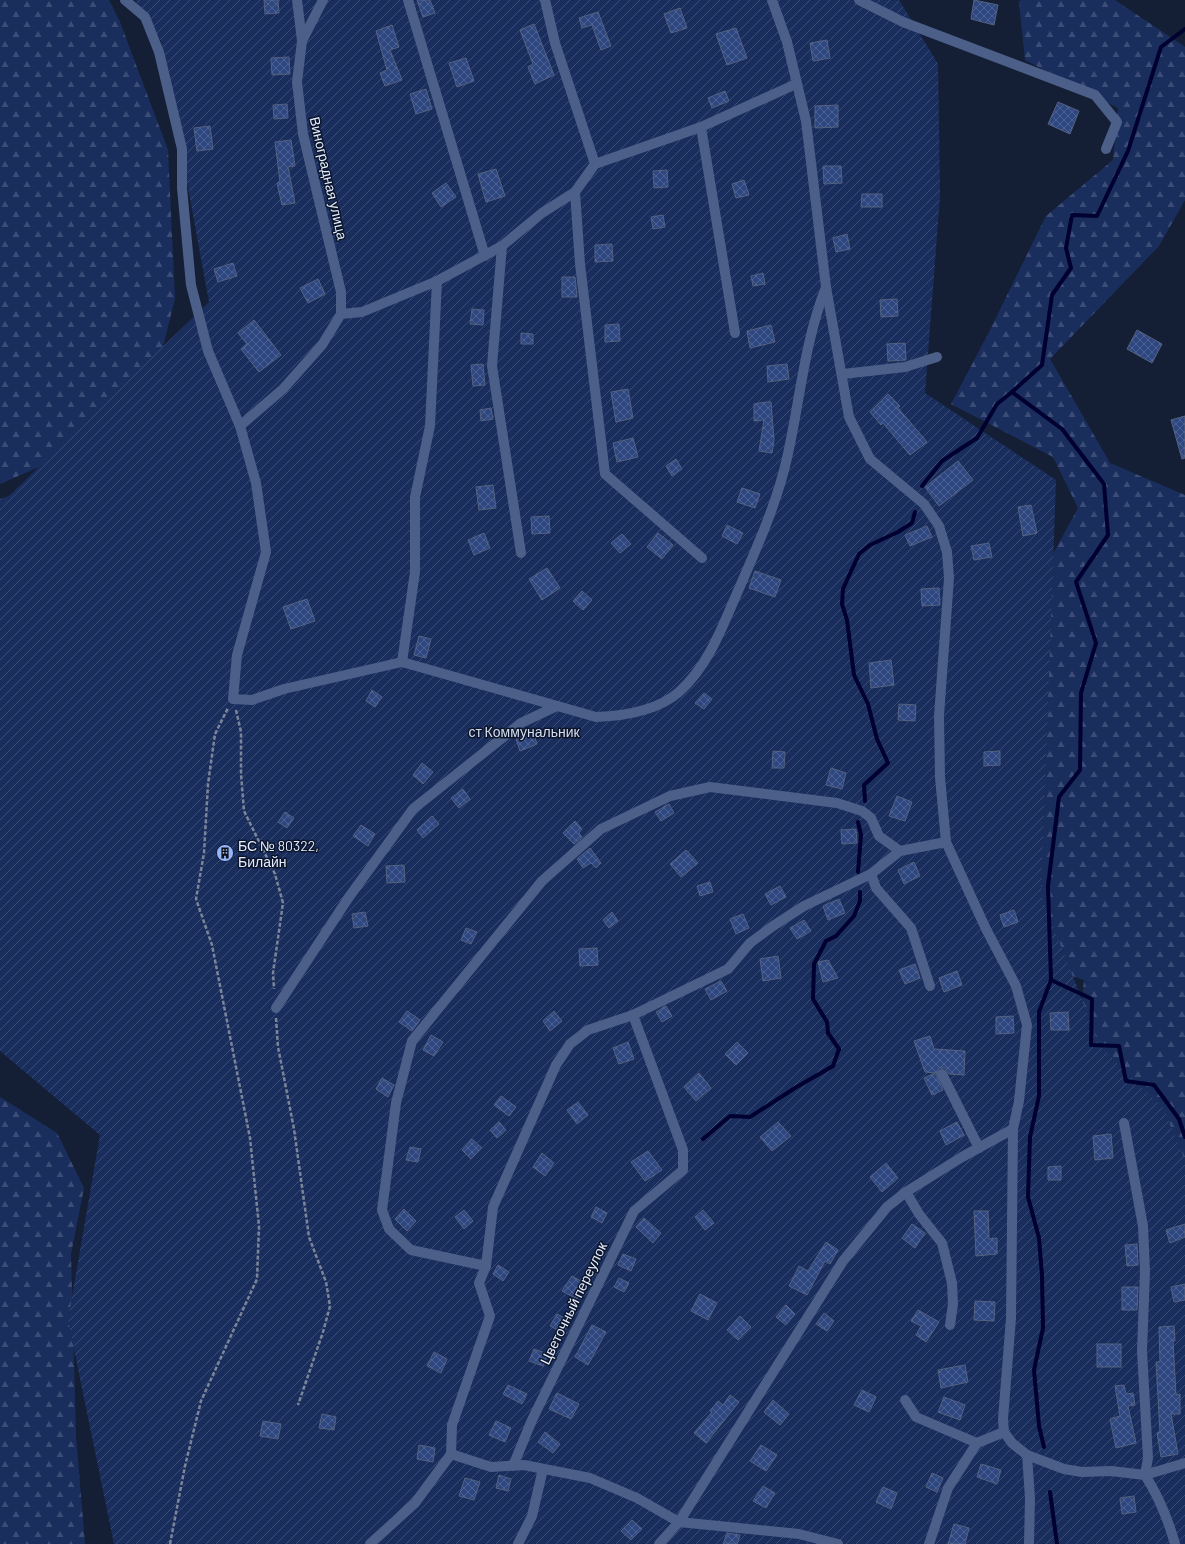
<svg xmlns="http://www.w3.org/2000/svg" width="1185" height="1544" viewBox="0 0 1185 1544" font-family="Barlow,sans-serif">
  <style>
    .forest { fill: url(#forest-firs) }
    .garden { fill: url(#garden-furrows) }
    .lines { fill: none; stroke-linecap: round; stroke-linejoin: round }
    .stream { stroke: #000031; stroke-width: 4 }
    .building { fill: url(#building-cross-hatch); stroke: #55627e }
    .path { stroke: #7c8699; stroke-width: 2.5; stroke-dasharray: 4 2; stroke-linecap: butt }
    .minor { stroke: #4b5f89; stroke-width: 10 }
    .labels { text-anchor: middle; dominant-baseline: central; stroke-width: 3; stroke-linejoin: round; paint-order: stroke }
    .street-label { font-size: 14px; fill: #e4ecfc; stroke: #0b152b }
    .park-label { font-size: 14px; fill: #d5ddef; stroke: #0b152b }
    .poi-label { font-size: 14px; fill: #e4ecfc; stroke: #0b152b; text-anchor: start }
  </style>
  <defs>
    <pattern id="forest-firs" width="22" height="20" patternUnits="userSpaceOnUse"><rect width="22" height="20" fill="#1a2e5e"/><path d="M5 1l3.5 6h-7zM16 11l3.5 6h-7z" fill="#3b4c76"/></pattern>
    <pattern id="garden-furrows" width="10" height="10" patternUnits="userSpaceOnUse"><rect width="10" height="10" fill="#1a2e5e"/><path d="M-1 1l2-2M0 10L10 0M9 11l2-2" fill="none" stroke="#3b4c76"/></pattern>
    <pattern id="building-cross-hatch" width="8" height="8" patternUnits="userSpaceOnUse"><rect width="8" height="8" fill="#2e4780"/><path d="M0 0l8 8M0 8l8-8" fill="none" stroke="#4c6293"/></pattern>
  </defs>
  <rect width="100%" height="100%" fill="#141f36"/>
  <g class="forest">
    <polygon points="0,0 109,0 120,22 168,150 175,299 144,421 0,484"/>
    <polygon points="1020,0 1115,0 1185,47 1185,200 1159,246 1050,359 1110,463 1185,495 1185,1169 1075,1066 1084,980 1038,965 1053,554 1078,508 1053,457 951,404 988,334 1046,216 1113,160 1118,108 1025,60 1019,3"/>
    <polygon points="0,1097 57,1133 84,1188 71,1254 76,1436 85,1544 0,1544"/>
  </g>
  <polygon class="garden" points="135,0 899,0 938,64 940,196 925,393 1056,480 1041,895 1100,1046 1163,1108 1185,1160 1185,1544 114,1544 68,1320 100,1135 0,1051 0,499 9,496 209,302 161,41"/>
  <g class="lines">
    <g class="stream">
      <polyline points="1185,29 1161,47 1128,151 1097,216 1072,215 1066,248 1071,268 1052,295 1042,365 1012,392 1062,429 1104,484 1108,535 1076,582 1096,643 1081,693 1080,770 1059,797 1048,886 1051,980 1092,999 1091,1045 1119,1046 1126,1081 1154,1085 1179,1119 1185,1137"/>
      <polyline points="922,486 942,461 977,438 997,404 1012,392"/>
      <polyline points="865,801 864,785 888,763 877,739 868,704 854,675 847,620 842,604 843,589 859,554 870,545 898,532 912,523 915,512"/>
      <polyline points="858,872 861,835 858,822"/>
      <polyline points="703,1139 730,1116 750,1117 795,1088 833,1066 839,1049 828,1033 827,1022 813,999 814,964 826,941 836,936 854,916 860,901 860,892"/>
      <polyline points="1044,1447 1039,1426 1034,1370 1043,1328 1042,1276 1039,1238 1028,1197 1030,1137 1039,1096 1039,1012 1051,980"/>
      <polyline points="1050,1492 1057,1544"/>
    </g>
  </g>
  <g class="building">
    <polygon points="264,0 278,0 279,13 265,14"/>
    <polygon points="417,0 430,0 435,13 423,17"/>
    <polygon points="974,0 998,5 994,25 971,19"/>
    <polygon points="680,8 687,28 671,33 664,14"/>
    <polygon points="598,12 611,46 601,50 592,25 582,28 579,18"/>
    <polygon points="534,24 554,75 535,84 528,67 533,64 520,30"/>
    <polygon points="392,25 399,47 390,50 402,80 385,86 380,73 387,70 376,31"/>
    <polygon points="736,28 747,58 727,65 716,34"/>
    <polygon points="827,40 830,58 813,61 810,43"/>
    <polygon points="289,57 290,74 272,75 271,58"/>
    <polygon points="466,58 474,81 457,87 449,63"/>
    <polygon points="426,89 432,109 416,114 410,94"/>
    <polygon points="725,91 729,101 712,108 708,98"/>
    <polygon points="1058,102 1079,111 1070,134 1048,124"/>
    <polygon points="287,104 288,118 274,119 273,105"/>
    <polygon points="838,105 838,127 815,128 815,106"/>
    <polygon points="210,126 213,149 197,151 194,128"/>
    <polygon points="291,140 295,166 288,167 295,203 282,205 277,183 280,182 275,142"/>
    <polygon points="823,166 841,166 842,183 824,184"/>
    <polygon points="496,169 505,196 486,202 478,174"/>
    <polygon points="667,170 668,187 654,188 653,171"/>
    <polygon points="744,180 749,195 736,198 732,184"/>
    <polygon points="446,183 456,197 441,207 432,193"/>
    <polygon points="862,194 882,194 882,207 861,207"/>
    <polygon points="663,215 665,227 653,229 651,217"/>
    <polygon points="847,234 850,249 836,252 833,238"/>
    <polygon points="612,244 613,261 595,262 595,245"/>
    <polygon points="233,263 237,276 218,282 214,269"/>
    <polygon points="763,273 765,284 753,286 751,276"/>
    <polygon points="562,277 575,277 577,297 562,297"/>
    <polygon points="318,279 325,294 308,303 300,288"/>
    <polygon points="897,299 898,316 881,317 880,300"/>
    <polygon points="472,309 484,310 483,325 470,324"/>
    <polygon points="254,320 281,355 259,372 241,349 247,344 238,333"/>
    <polygon points="619,324 620,341 605,342 605,325"/>
    <polygon points="771,325 775,342 750,348 747,331"/>
    <polygon points="1137,330 1162,344 1152,363 1127,349"/>
    <polygon points="521,333 533,334 533,344 521,344"/>
    <polygon points="905,343 906,360 888,361 887,344"/>
    <polygon points="483,364 485,385 473,386 471,365"/>
    <polygon points="787,364 789,379 768,382 767,366"/>
    <polygon points="628,389 633,418 616,422 611,392"/>
    <polygon points="888,394 900,406 898,408 927,442 910,455 883,423 881,425 870,412"/>
    <polygon points="766,402 771,402 774,440 772,453 759,451 764,420 754,421 754,404"/>
    <polygon points="491,408 493,419 481,421 480,410"/>
    <polygon points="1185,416 1185,458 1182,459 1171,420"/>
    <polygon points="633,438 638,457 617,462 613,443"/>
    <polygon points="676,459 682,469 672,476 666,466"/>
    <polygon points="958,461 973,480 939,506 925,487"/>
    <polygon points="493,485 496,508 479,510 476,487"/>
    <polygon points="742,488 760,494 755,508 737,502"/>
    <polygon points="1031,505 1037,533 1023,536 1018,507"/>
    <polygon points="549,516 550,533 532,534 531,517"/>
    <polygon points="727,525 743,533 737,544 722,536"/>
    <polygon points="927,526 932,537 910,546 905,535"/>
    <polygon points="484,533 490,548 474,555 468,540"/>
    <polygon points="658,533 673,545 662,559 647,547"/>
    <polygon points="622,534 631,544 620,553 611,543"/>
    <polygon points="989,543 992,557 974,560 971,546"/>
    <polygon points="547,568 560,588 542,600 529,579"/>
    <polygon points="755,571 781,580 775,597 749,588"/>
    <polygon points="939,588 940,605 922,606 921,589"/>
    <polygon points="582,591 592,600 583,610 573,601"/>
    <polygon points="307,599 315,621 291,629 283,607"/>
    <polygon points="419,636 431,639 426,658 414,655"/>
    <polygon points="891,660 894,685 871,688 869,663"/>
    <polygon points="372,690 382,697 375,707 366,701"/>
    <polygon points="704,693 712,699 704,709 695,703"/>
    <polygon points="899,704 916,705 915,721 898,720"/>
    <polygon points="533,732 537,744 520,751 516,739"/>
    <polygon points="773,751 785,752 784,768 772,768"/>
    <polygon points="1000,751 1000,765 984,766 984,752"/>
    <polygon points="422,763 433,772 423,784 413,775"/>
    <polygon points="831,768 846,773 842,789 826,785"/>
    <polygon points="463,789 470,799 459,808 451,798"/>
    <polygon points="897,796 912,802 905,821 889,816"/>
    <polygon points="669,804 674,813 661,821 655,812"/>
    <polygon points="285,812 294,818 287,828 278,822"/>
    <polygon points="432,816 439,824 423,838 417,830"/>
    <polygon points="575,821 582,829 579,833 582,837 574,844 563,833"/>
    <polygon points="361,825 375,834 368,846 353,836"/>
    <polygon points="856,829 857,843 842,844 841,830"/>
    <polygon points="590,848 601,863 596,868 591,863 583,868 577,859"/>
    <polygon points="686,850 698,863 681,877 670,864"/>
    <polygon points="914,862 920,876 904,884 898,870"/>
    <polygon points="404,865 405,882 387,883 386,866"/>
    <polygon points="710,882 713,892 700,896 697,886"/>
    <polygon points="780,886 786,897 771,905 765,894"/>
    <polygon points="839,899 845,913 828,920 823,906"/>
    <polygon points="1014,910 1018,922 1004,927 1000,915"/>
    <polygon points="365,912 368,926 354,928 352,914"/>
    <polygon points="612,912 618,921 609,928 603,920"/>
    <polygon points="743,914 749,928 736,934 730,919"/>
    <polygon points="804,920 811,931 797,939 790,928"/>
    <polygon points="466,928 477,932 471,944 461,940"/>
    <polygon points="597,948 598,965 580,966 579,949"/>
    <polygon points="778,956 781,978 763,981 760,959"/>
    <polygon points="828,960 838,978 823,982 818,962"/>
    <polygon points="915,964 920,978 905,984 899,970"/>
    <polygon points="957,971 962,985 944,992 939,978"/>
    <polygon points="721,981 727,991 711,1000 705,989"/>
    <polygon points="666,1006 672,1016 662,1022 656,1012"/>
    <polygon points="407,1011 420,1020 412,1031 399,1022"/>
    <polygon points="554,1011 562,1021 550,1031 543,1021"/>
    <polygon points="1068,1012 1069,1030 1051,1030 1050,1013"/>
    <polygon points="1013,1016 1014,1033 996,1034 996,1017"/>
    <polygon points="431,1035 443,1042 434,1056 423,1050"/>
    <polygon points="930,1036 934,1049 965,1051 964,1075 949,1074 945,1068 939,1068 936,1074 943,1090 932,1095 924,1078 935,1073 925,1072 914,1041"/>
    <polygon points="628,1042 634,1059 619,1064 613,1048"/>
    <polygon points="737,1042 748,1053 736,1065 725,1054"/>
    <polygon points="699,1073 711,1088 696,1101 684,1087"/>
    <polygon points="382,1078 394,1085 388,1097 376,1089"/>
    <polygon points="501,1096 516,1107 509,1116 494,1105"/>
    <polygon points="578,1102 588,1115 577,1124 567,1110"/>
    <polygon points="499,1122 506,1130 497,1138 490,1130"/>
    <polygon points="778,1122 791,1136 772,1151 760,1137"/>
    <polygon points="957,1122 964,1135 946,1145 940,1131"/>
    <polygon points="1111,1134 1113,1158 1095,1160 1093,1136"/>
    <polygon points="472,1139 482,1148 471,1159 462,1150"/>
    <polygon points="410,1147 421,1149 418,1162 406,1160"/>
    <polygon points="648,1151 662,1170 645,1181 631,1162"/>
    <polygon points="542,1153 554,1163 545,1176 533,1167"/>
    <polygon points="886,1163 898,1178 882,1192 870,1177"/>
    <polygon points="1061,1166 1061,1180 1048,1180 1048,1167"/>
    <polygon points="596,1207 607,1213 602,1223 591,1217"/>
    <polygon points="404,1209 416,1221 407,1231 395,1219"/>
    <polygon points="464,1210 473,1221 464,1229 455,1217"/>
    <polygon points="703,1210 714,1223 705,1230 695,1217"/>
    <polygon points="974,1211 988,1211 989,1239 997,1238 997,1254 976,1256"/>
    <polygon points="644,1218 661,1233 653,1243 636,1227"/>
    <polygon points="912,1224 925,1233 915,1248 902,1238"/>
    <polygon points="1185,1224 1185,1237 1170,1243 1166,1230"/>
    <polygon points="826,1242 838,1250 830,1264 825,1261 807,1295 789,1286 799,1266 808,1271"/>
    <polygon points="1137,1244 1138,1265 1127,1266 1125,1245"/>
    <polygon points="623,1254 636,1259 631,1271 618,1265"/>
    <polygon points="498,1265 509,1272 503,1281 493,1274"/>
    <polygon points="572,1276 586,1284 577,1299 562,1291"/>
    <polygon points="619,1278 629,1283 624,1292 614,1287"/>
    <polygon points="1185,1284 1185,1300 1174,1302 1171,1287"/>
    <polygon points="1122,1287 1138,1287 1137,1310 1122,1310"/>
    <polygon points="700,1294 717,1303 708,1320 691,1311"/>
    <polygon points="975,1301 995,1302 994,1321 974,1320"/>
    <polygon points="786,1305 795,1314 786,1325 776,1317"/>
    <polygon points="918,1310 939,1322 926,1342 916,1335 921,1326 911,1321"/>
    <polygon points="824,1313 834,1321 827,1331 816,1324"/>
    <polygon points="557,1314 570,1321 563,1333 550,1326"/>
    <polygon points="740,1316 751,1327 738,1340 727,1330"/>
    <polygon points="592,1325 606,1332 588,1365 575,1357"/>
    <polygon points="1174,1326 1175,1341 1173,1341 1176,1395 1180,1394 1180,1414 1171,1414 1178,1454 1161,1457 1157,1433 1160,1432 1156,1362 1160,1362 1159,1327"/>
    <rect x="1097" y="1344" width="24" height="23"/>
    <polygon points="534,1349 548,1354 543,1366 529,1361"/>
    <polygon points="434,1352 447,1359 441,1373 427,1366"/>
    <polygon points="965,1365 968,1382 941,1388 938,1370"/>
    <polygon points="508,1385 527,1394 522,1404 503,1394"/>
    <polygon points="1124,1385 1126,1394 1133,1393 1135,1405 1128,1406 1136,1443 1116,1448 1110,1419 1120,1416 1115,1386"/>
    <polygon points="862,1390 876,1397 869,1412 854,1405"/>
    <polygon points="557,1393 579,1404 571,1419 549,1409"/>
    <polygon points="730,1395 739,1402 706,1443 694,1433 712,1412 710,1411 718,1401 723,1405"/>
    <polygon points="944,1397 965,1405 960,1420 938,1412"/>
    <polygon points="773,1400 789,1414 780,1425 764,1412"/>
    <polygon points="322,1414 336,1417 334,1430 319,1428"/>
    <polygon points="263,1421 281,1424 278,1439 260,1436"/>
    <polygon points="496,1421 511,1428 505,1442 489,1435"/>
    <polygon points="545,1432 560,1444 553,1453 538,1442"/>
    <polygon points="419,1445 435,1448 433,1462 417,1459"/>
    <polygon points="761,1445 777,1455 766,1471 750,1461"/>
    <polygon points="981,1464 1001,1470 997,1484 977,1477"/>
    <polygon points="932,1473 943,1478 937,1492 926,1487"/>
    <polygon points="499,1475 511,1479 508,1491 496,1488"/>
    <polygon points="465,1478 480,1482 474,1500 459,1496"/>
    <polygon points="763,1486 775,1493 766,1508 753,1501"/>
    <polygon points="883,1487 897,1493 891,1509 876,1502"/>
    <polygon points="1134,1496 1136,1512 1122,1514 1120,1498"/>
    <polygon points="632,1520 642,1529 631,1540 621,1531"/>
    <polygon points="954,1524 969,1528 965,1544 948,1544"/>
    <polygon points="727,1533 740,1535 737,1544 723,1544"/>
  </g>
  <g class="lines">
    <g class="path">
      <polyline points="236,710 241,732 241,774 244,811 275,874 283,903 273,973 274,989"/>
      <polyline points="276,1018 278,1047 294,1129 309,1237 326,1282 330,1306 323,1332 298,1405"/>
      <polyline points="170,1544 185,1466 201,1401 257,1279 259,1226 250,1138 212,945 196,899 204,853 208,784 215,734 228,708"/>
    </g>
    <g class="minor">
      <path d="M 125,0 L 145,17 L 159,52 L 182,149 L 182,188 L 191,285 L 208,351 L 240,426 L 256,483 L 266,552 L 237,655 L 233,699 L 252,700 L 284,689 L 402,662 L 596,717 C 624,716 657,711 679,692 C 706,668 720,633 734,600 C 754,554 776,507 787,458 C 800,401 804,343 826,287"/>
      <polyline points="297,0 302,41 297,82 303,134 341,292 341,314"/>
      <polyline points="408,0 485,256"/>
      <polyline points="545,0 555,43 595,164"/>
      <path d="M 772,0 L 787,42 L 806,121 L 826,287 L 849,417 L 870,459 L 924,504 L 939,526 L 947,552 L 949,578 L 939,716 L 940,777 L 946,842 L 986,929 L 1016,986 L 1027,1025 L 1019,1101 L 1013,1129 L 1011,1318 L 1003,1419 L 1004,1432 L 1012,1443 L 1027,1455 L 1064,1469 L 1082,1472 L 1111,1471 L 1145,1475 C 1159,1497 1168,1519 1175,1544"/>
      <polyline points="859,0 903,22 1095,95 1117,122 1106,149"/>
      <polyline points="302,41 323,0"/>
      <polyline points="701,127 735,333"/>
      <polyline points="575,192 580,264 605,474 702,558"/>
      <polyline points="502,246 492,366 521,553"/>
      <polyline points="843,374 905,367 937,357"/>
      <polyline points="240,426 283,389 322,345 341,314 362,312 437,281 502,246 542,213 575,192 595,164 701,127 796,84"/>
      <polyline points="402,662 415,572 415,497 430,426 437,281"/>
      <polyline points="871,874 876,888 911,928 930,986"/>
      <polyline points="276,1008 349,897 413,809 521,723 557,706"/>
      <polyline points="942,1074 979,1148"/>
      <polyline points="1124,1123 1143,1226 1145,1271 1142,1351 1148,1458 1145,1475 1185,1463"/>
      <polyline points="906,1192 919,1214 942,1243 952,1283 953,1304 950,1325"/>
      <polyline points="486,1266 411,1250 389,1229 382,1210 396,1103 412,1041 542,881 601,829 670,796 710,787 837,803 862,811 871,818 879,836 900,851"/>
      <polyline points="905,1400 916,1417 977,1443"/>
      <polyline points="451,1454 491,1467 524,1465 590,1478 637,1498 679,1522 799,1534 838,1544"/>
      <polyline points="1027,1455 1030,1498 1029,1544"/>
      <polyline points="513,1466 532,1420 634,1211 683,1170 683,1150 633,1015 728,969 750,943 773,926 804,906 871,874 900,851 946,842"/>
      <polyline points="370,1544 415,1503 451,1454 452,1425 490,1316 479,1283 486,1266 493,1207 556,1065 570,1044 588,1030 633,1015"/>
      <polyline points="518,1544 532,1516 543,1469"/>
      <polyline points="659,1544 679,1522 843,1261 887,1207 906,1192 962,1157 1013,1129"/>
      <polyline points="929,1544 948,1488 977,1443 1004,1432"/>
    </g>
  </g>
  <defs>
    <g id="building-disc" transform="scale(0.9)"><circle r="9.5" fill="#95b6fd" stroke="#0b152b"/><path d="M-4-6H4V6H1V3H-1V6H-4ZM-2.5-4.3h1.7v1.8h-1.7ZM.8-4.3h1.7v1.8H.8ZM-2.5-1h1.7V.8h-1.7ZM.8-1h1.7V.8H.8Z" fill="#111"/></g>
  </defs>
  <g fill-rule="evenodd">
    <use href="#building-disc" x="225" y="853"/>
  </g>
  <g class="labels">
    <g class="street-label">
      <text transform="translate(329 178) rotate(77)">Виноградная улица</text>
      <text transform="translate(573 1303) rotate(-64)">Цветочный переулок</text>
    </g>
    <g class="park-label">
      <text x="524" y="731">ст Коммунальник</text>
    </g>
    <g class="poi-label">
      <text x="238" y="845">БС № 80322,<tspan x="238" dy="16">Билайн</tspan></text>
    </g>
  </g>
</svg>
